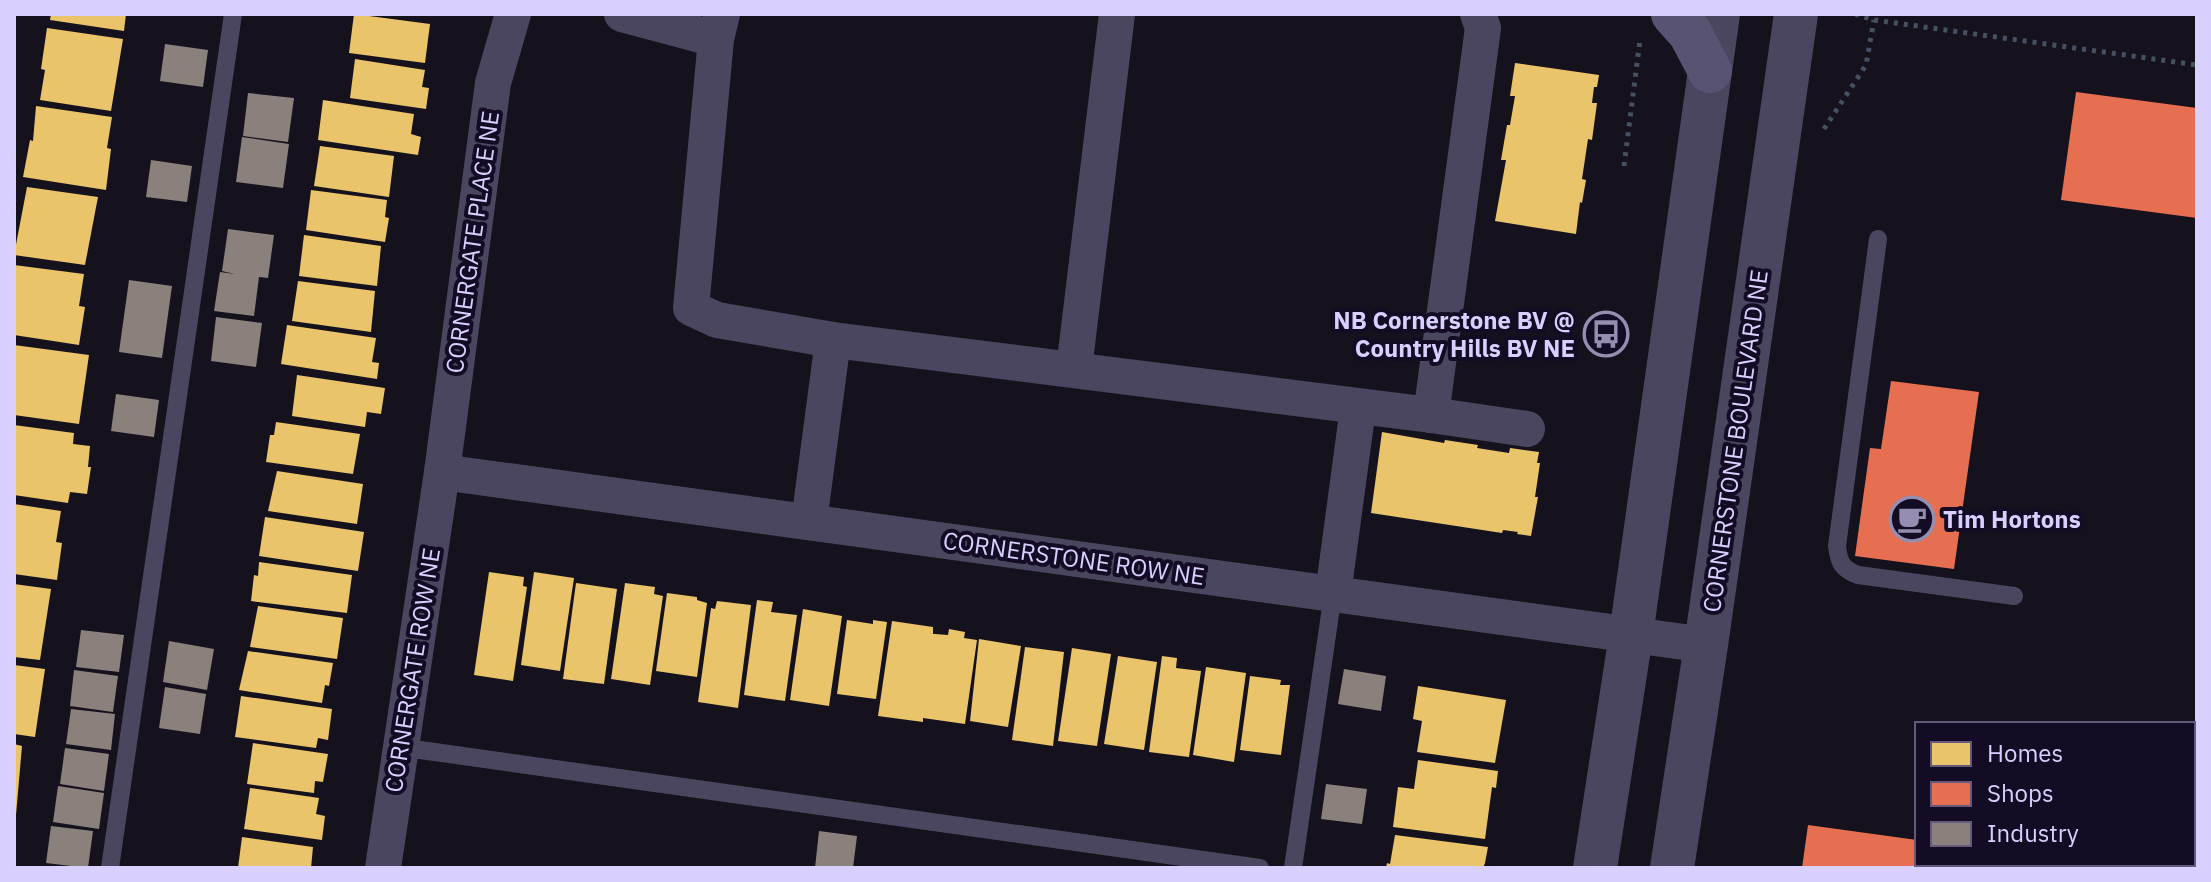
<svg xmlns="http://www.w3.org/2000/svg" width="2211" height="882" viewBox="0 0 2211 882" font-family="'IBM Plex Sans',sans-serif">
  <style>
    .homes { fill: #e9c46a }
    .shops { fill: #e76f51 }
    .industry { fill: #8a817c }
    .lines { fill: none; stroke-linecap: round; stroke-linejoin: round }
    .path { stroke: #455161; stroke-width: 5; stroke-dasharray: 4 6; stroke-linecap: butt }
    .service { stroke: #4a4660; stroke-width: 18 }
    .minor { stroke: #4a4660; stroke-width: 36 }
    .tertiary { stroke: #4a4660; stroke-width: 44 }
    .secondary { stroke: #585372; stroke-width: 44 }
    .labels { text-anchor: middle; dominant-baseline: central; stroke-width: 8; stroke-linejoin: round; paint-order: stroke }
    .street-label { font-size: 24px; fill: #dad0ff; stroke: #130c24 }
    .poi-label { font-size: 24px; font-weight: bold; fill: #dad0ff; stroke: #130c24; text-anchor: end }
  </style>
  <rect width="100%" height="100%" fill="#15121e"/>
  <g class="homes">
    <polygon points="51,14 126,14 124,31 50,20"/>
    <polygon points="354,14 430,24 425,63 349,53"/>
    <polygon points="47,28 123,39 111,111 40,100 45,70 41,69"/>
    <polygon points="355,59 425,70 422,87 429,88 426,109 350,98"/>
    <polygon points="1515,63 1599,75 1597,87 1594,87 1592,103 1597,103 1592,140 1588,139 1582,179 1586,180 1582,203 1580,202 1576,234 1495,221 1506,160 1501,160 1507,125 1510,125 1515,96 1510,96"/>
    <polygon points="323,100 414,114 411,134 421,137 418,155 318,140"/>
    <polygon points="36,106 112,117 107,148 111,149 106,190 23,177 30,140 33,141"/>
    <polygon points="320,146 394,156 389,197 314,186"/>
    <polygon points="27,187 98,197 85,265 14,255"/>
    <polygon points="311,190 387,200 385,217 389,218 385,242 306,230"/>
    <polygon points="304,235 381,246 377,286 299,276"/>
    <polygon points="14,265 84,274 79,306 85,307 79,345 14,335"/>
    <polygon points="298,281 375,291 371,332 292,321"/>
    <polygon points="287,325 376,338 372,362 379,363 377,379 281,364"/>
    <polygon points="14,345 89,355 79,424 14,415"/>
    <polygon points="297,375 385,388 381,414 367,412 365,427 292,416"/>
    <polygon points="276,422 360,434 353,474 266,462 270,435 274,435"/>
    <polygon points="14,425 74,433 73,444 90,446 88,467 91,467 87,494 70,492 68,503 14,495"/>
    <polygon points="1382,432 1444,443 1445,440 1478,445 1477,448 1509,453 1510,448 1539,452 1537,463 1540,463 1535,497 1538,497 1531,536 1517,534 1518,532 1503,530 1502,533 1371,513"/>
    <polygon points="277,471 363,484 357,524 268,511"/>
    <polygon points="14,504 61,511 56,542 62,543 57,580 14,574"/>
    <polygon points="265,517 364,532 358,571 259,556"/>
    <polygon points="259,562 352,575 347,613 251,601 254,575 258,576"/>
    <polygon points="489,572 524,577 523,586 527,587 513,681 474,675"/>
    <polygon points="534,572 574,578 560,671 521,665"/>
    <polygon points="576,583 617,589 604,684 563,679"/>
    <polygon points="625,583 655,587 654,594 663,596 650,685 611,679"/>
    <polygon points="14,584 51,589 40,660 14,657"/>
    <polygon points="667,593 697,597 697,600 707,603 697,677 656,671"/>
    <polygon points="757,600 773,602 771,612 797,615 785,701 744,695"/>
    <polygon points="717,601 751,605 738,708 698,702 711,608 715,609"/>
    <polygon points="258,606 343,618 337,659 250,647"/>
    <polygon points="803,609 842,616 829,706 790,700"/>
    <polygon points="847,620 873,624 873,620 887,622 876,699 837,694"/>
    <polygon points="892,621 933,627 933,634 935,634 948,635 949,629 965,632 964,638 977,640 965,724 923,718 923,722 878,716"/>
    <polygon points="979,639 1021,646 1008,727 970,721"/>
    <polygon points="1025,647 1064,652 1053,746 1012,740"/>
    <polygon points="1072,648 1111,654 1097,746 1058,741"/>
    <polygon points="248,651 333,663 329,686 325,685 322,703 239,690"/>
    <polygon points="1118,656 1157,662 1144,750 1104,744"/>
    <polygon points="1162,656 1177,658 1176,668 1201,671 1189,757 1149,752"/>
    <polygon points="14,665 45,669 35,737 14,734"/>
    <polygon points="1206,667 1246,673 1234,762 1193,755"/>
    <polygon points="1250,676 1281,680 1280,685 1290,685 1281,755 1240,750"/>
    <polygon points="1418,686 1506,700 1495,763 1417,752 1422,721 1413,719"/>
    <polygon points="241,696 332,709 328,740 318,738 316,748 235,737"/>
    <polygon points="253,743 328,754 323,782 315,781 314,793 247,784"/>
    <polygon points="14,744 22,746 16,815 14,815"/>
    <polygon points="1418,760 1498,771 1496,788 1492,787 1485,839 1393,827 1398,787 1414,789"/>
    <polygon points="250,788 319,798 316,814 325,816 322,840 244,829"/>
    <polygon points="1395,835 1488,847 1485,863 1483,868 1386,868 1387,863 1390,864"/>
    <polygon points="242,837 313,847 311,868 238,868"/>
  </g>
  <g class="shops">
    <polygon points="2076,92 2197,108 2197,218 2061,200"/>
    <polygon points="1891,381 1979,392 1954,569 1855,556 1870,448 1881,449"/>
    <polygon points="1808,825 1917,840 1917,864 2085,864 2100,868 1802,868"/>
    <polygon points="2193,857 2197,857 2197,868 2159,868 2160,864 2193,864"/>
  </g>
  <g class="industry">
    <polygon points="165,44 208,50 203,87 160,81"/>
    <polygon points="248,93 294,98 288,142 243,136"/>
    <polygon points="242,137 289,144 283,188 236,182"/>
    <polygon points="151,160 192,166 187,202 146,197"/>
    <polygon points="228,229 274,235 268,278 259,277 254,316 214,311 220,272 235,274 222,271"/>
    <polygon points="129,280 172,286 162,358 119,352"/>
    <polygon points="216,317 262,323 256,367 211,361"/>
    <polygon points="116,394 159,400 154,437 111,431"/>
    <polygon points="81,630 124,635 119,672 76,667"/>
    <polygon points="169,641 214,649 207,690 163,682"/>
    <polygon points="1344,669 1386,676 1381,711 1338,704"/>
    <polygon points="74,670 118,676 113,712 70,706"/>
    <polygon points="165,687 206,694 200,734 159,728"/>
    <polygon points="71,709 115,714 111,750 66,744"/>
    <polygon points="65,748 109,754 104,791 60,784"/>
    <polygon points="1326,784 1367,789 1362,824 1321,819"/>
    <polygon points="58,786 104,793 99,829 53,822"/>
    <polygon points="51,826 93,831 88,868 46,863"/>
    <polygon points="819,831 857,836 853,868 815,868"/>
  </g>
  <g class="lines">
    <g class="path">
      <polyline points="1855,14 1874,20 2197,65"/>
      <polyline points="1824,129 1866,65 1874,20"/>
      <polyline points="1624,166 1640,40"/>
    </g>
    <g class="service">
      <path d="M 1878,239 L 1837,546 C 1839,563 1842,569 1858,575 L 2014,596"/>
      <polyline points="399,747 1260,868"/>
      <polyline points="110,868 233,14"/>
      <polyline points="1293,868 1333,594"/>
    </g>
    <g class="minor">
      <polyline points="622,14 716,39"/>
      <polyline points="722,14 716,39 691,308 717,320 833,340 1431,415 1483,28 1478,14"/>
      <polyline points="1074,369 1117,14"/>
      <polyline points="1431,415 1527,429"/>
      <polyline points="442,472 1706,645"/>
      <polyline points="809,522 833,340"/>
      <polyline points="1333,594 1358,408"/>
      <polyline points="383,868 442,472 493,83 513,14"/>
    </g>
    <g class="tertiary">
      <polyline points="1595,868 1631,635 1718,14"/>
      <polyline points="1672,868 1706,645 1796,14"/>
    </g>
    <polyline class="secondary" points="1673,14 1690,33 1710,71"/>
  </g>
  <defs>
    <g id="bus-ring" transform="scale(2.3)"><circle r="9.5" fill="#130c24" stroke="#958eb0" stroke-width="1.5"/><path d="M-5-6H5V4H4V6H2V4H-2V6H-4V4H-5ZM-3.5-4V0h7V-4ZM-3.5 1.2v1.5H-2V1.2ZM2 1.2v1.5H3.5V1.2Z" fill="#958eb0"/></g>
    <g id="cafe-ring" transform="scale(2.3)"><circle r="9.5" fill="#130c24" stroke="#958eb0" stroke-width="1.5"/><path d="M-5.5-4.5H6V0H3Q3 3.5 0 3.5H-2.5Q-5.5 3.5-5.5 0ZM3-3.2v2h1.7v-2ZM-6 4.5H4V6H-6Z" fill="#958eb0"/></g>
  </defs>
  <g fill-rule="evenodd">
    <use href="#bus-ring" x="1606" y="334"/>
    <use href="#cafe-ring" x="1912" y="519"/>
  </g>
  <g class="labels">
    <g class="street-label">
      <text transform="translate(472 242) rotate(-82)">CORNERGATE PLACE NE</text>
      <text transform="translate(1735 441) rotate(-82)">CORNERSTONE BOULEVARD NE</text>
      <text transform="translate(1074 558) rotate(8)">CORNERSTONE ROW NE</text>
      <text transform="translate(412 670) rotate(-81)">CORNERGATE ROW NE</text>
    </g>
    <g class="poi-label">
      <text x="1575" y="320">NB Cornerstone BV @<tspan x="1575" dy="28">Country Hills BV NE</tspan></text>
      <text x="1943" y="519" text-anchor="start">Tim Hortons</text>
    </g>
  </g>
  <rect width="2211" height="882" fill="none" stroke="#dad0ff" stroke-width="32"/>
  <rect x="1915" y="722" width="280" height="144" fill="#130c24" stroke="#635a7c" stroke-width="2"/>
  <rect x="1931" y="742" width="40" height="24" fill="#e9c46a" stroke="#635a7c" stroke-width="2"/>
  <text x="1987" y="762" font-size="24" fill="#dad0ff">Homes</text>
  <rect x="1931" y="782" width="40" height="24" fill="#e76f51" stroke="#635a7c" stroke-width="2"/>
  <text x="1987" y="802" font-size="24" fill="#dad0ff">Shops</text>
  <rect x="1931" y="822" width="40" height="24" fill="#8a817c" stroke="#635a7c" stroke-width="2"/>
  <text x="1987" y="842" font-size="24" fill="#dad0ff">Industry</text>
</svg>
